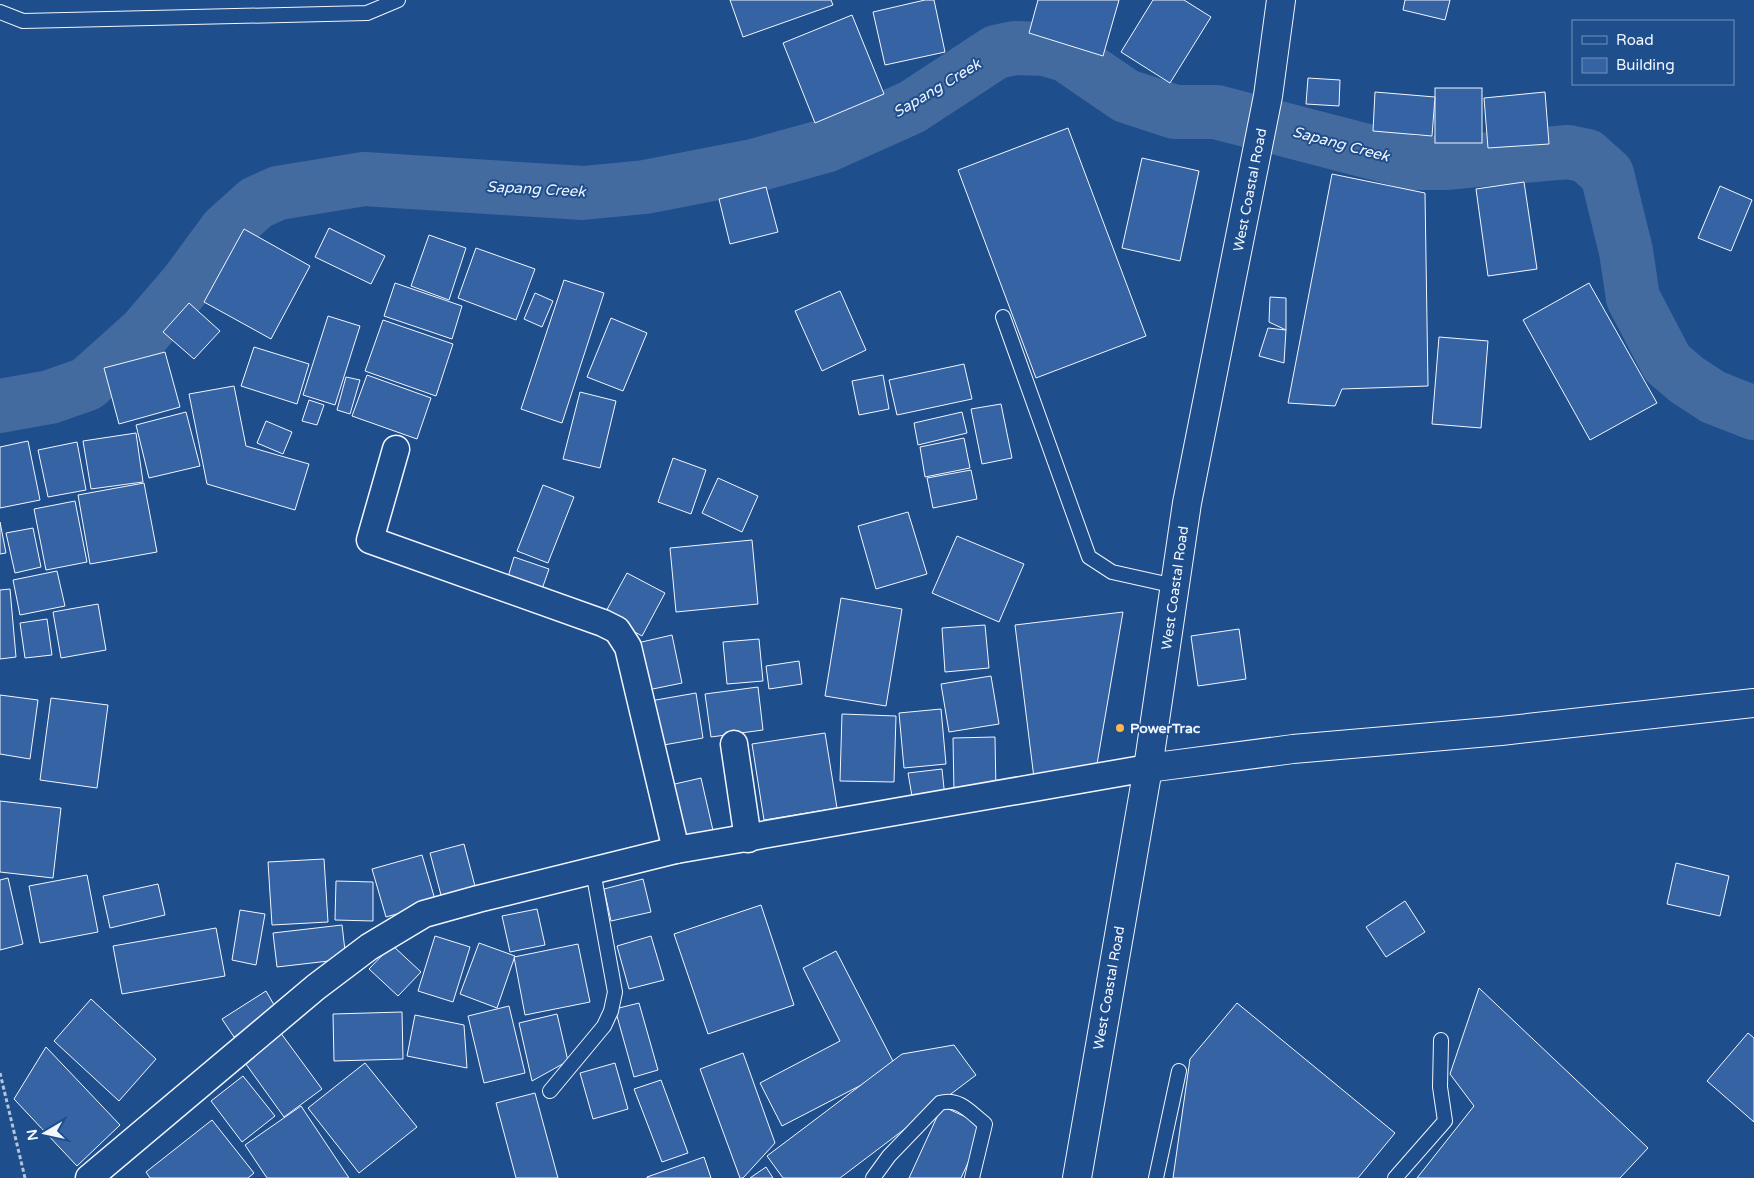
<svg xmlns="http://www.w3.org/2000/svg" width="1754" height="1178" viewBox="0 0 1754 1178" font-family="'Varela Round',sans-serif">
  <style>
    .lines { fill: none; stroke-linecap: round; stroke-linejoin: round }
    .river { stroke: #446ba0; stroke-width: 54 }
    .building { fill: #3563a3; stroke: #f2f6ff }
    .service-casing { stroke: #f2f6ff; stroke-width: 16 }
    .minor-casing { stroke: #f2f6ff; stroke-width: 29 }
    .tertiary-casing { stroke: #f2f6ff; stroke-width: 30 }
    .primary-casing { stroke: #f2f6ff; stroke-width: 30 }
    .path { stroke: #b3c4dc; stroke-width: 3; stroke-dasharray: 4 2.5; stroke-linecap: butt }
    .service { stroke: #1f4e8c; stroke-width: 14 }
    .minor { stroke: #1f4e8c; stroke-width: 26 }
    .tertiary { stroke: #1f4e8c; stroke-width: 28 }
    .primary { stroke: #1f4e8c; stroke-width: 28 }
    .poi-dot { fill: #ffb74d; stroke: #1f4e8c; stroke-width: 2 }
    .labels { text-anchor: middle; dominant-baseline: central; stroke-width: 4; stroke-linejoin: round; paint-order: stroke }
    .street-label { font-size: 14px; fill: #f2f6ff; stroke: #1f4e8c }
    .poi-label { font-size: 14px; font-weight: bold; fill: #f2f6ff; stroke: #1f4e8c; text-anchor: start }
    .water-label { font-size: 15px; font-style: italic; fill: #f2f6ff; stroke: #1f4e8c }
  </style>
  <rect width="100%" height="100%" fill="#1f4e8c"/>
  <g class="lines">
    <polyline class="river" points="0,406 50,397 87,384 145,332 187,283 226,230 256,203 278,193 364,179 583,193 645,187 753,166 825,146 912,107 996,52 1015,48 1045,49 1066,55 1126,96 1175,112 1216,112 1413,163 1445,163 1568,152 1587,156 1607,174 1626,251 1633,298 1667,363 1687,380 1713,397 1754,413"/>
  </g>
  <g class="building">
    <polygon points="730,0 831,0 833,5 743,37"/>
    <polygon points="925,0 934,0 945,52 885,65 873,12"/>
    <polygon points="1038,0 1119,0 1103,56 1029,33"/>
    <polygon points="1153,0 1184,0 1211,17 1170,83 1121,52"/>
    <polygon points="1405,0 1450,0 1445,20 1403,10"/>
    <polygon points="852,15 884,94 815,123 783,43"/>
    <polygon points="1308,78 1340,80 1339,106 1306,104"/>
    <rect x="1435" y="88" width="47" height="55"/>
    <polygon points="1375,92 1435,97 1432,136 1373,131"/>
    <polygon points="1545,92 1549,144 1488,148 1484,98"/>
    <polygon points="1068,128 1146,336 1036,378 958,170"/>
    <polygon points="1142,158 1199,171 1180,261 1122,248"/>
    <polygon points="1332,174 1425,193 1428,386 1342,389 1335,406 1288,403"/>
    <polygon points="1524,182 1537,269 1488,276 1476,189"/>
    <polygon points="1720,186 1752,200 1731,251 1698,238"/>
    <polygon points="766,187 778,232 730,244 719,199"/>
    <polygon points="329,228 385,256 371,284 315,257"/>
    <polygon points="244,229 310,266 271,339 204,302"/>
    <polygon points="429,235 466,248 449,300 411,286"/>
    <polygon points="476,248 535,269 516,320 458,298"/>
    <polygon points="564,280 604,293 562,423 521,409"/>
    <polygon points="395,283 462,306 452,339 384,316"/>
    <polygon points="1589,283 1657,403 1590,440 1523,320"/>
    <polygon points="840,291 866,350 822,371 795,311"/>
    <polygon points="535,293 553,301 542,327 524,319"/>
    <polygon points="1270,297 1286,298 1286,330 1269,322"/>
    <polygon points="189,303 220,331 194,359 163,332"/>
    <polygon points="328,316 360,326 335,405 303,395"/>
    <polygon points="611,318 647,333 623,391 587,377"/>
    <polygon points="383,320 453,344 436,396 365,371"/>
    <polygon points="1268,328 1286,330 1284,363 1259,356"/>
    <polygon points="1439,337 1488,341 1481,428 1432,424"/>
    <polygon points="254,347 309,364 297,404 241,386"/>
    <polygon points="165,352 180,407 119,424 104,368"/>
    <polygon points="964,364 972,399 897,415 889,380"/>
    <polygon points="367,375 431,398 417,439 352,416"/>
    <polygon points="883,375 889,409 859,415 852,381"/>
    <polygon points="346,377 360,380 350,414 337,410"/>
    <polygon points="234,386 246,446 309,464 295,510 207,484 189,394"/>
    <polygon points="580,392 616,401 600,468 563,459"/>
    <polygon points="309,400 324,405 317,425 302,421"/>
    <polygon points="1001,404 1012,458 982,464 971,409"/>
    <polygon points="186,412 200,466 149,478 136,425"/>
    <polygon points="962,412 967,433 918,445 914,423"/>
    <polygon points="266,421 292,432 283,454 257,443"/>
    <polygon points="136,433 143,482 91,489 83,441"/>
    <polygon points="964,438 970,468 925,477 920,447"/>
    <polygon points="28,441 40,500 0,508 0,447"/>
    <polygon points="77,442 86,490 48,497 38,450"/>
    <polygon points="673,458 706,470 691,514 658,502"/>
    <polygon points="971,470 977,499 933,508 927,478"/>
    <polygon points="718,478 758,496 742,532 702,513"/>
    <polygon points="144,483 157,552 90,564 78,495"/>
    <polygon points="543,485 574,497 548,563 517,551"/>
    <polygon points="75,501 87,562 46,570 34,509"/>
    <polygon points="908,512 927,574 876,589 858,526"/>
    <polygon points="0,522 6,553 0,554"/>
    <polygon points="33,528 41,567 15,573 6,533"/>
    <polygon points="957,536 1024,564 999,622 932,593"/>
    <polygon points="752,540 758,604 676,612 670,548"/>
    <polygon points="514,557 549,569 541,592 507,580"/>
    <polygon points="57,571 65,606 20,615 13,580"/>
    <polygon points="627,573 665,593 642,636 604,615"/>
    <polygon points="10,589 16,657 0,659 0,590"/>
    <polygon points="841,598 902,609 886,706 825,696"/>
    <polygon points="98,604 106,650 61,658 53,612"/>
    <polygon points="1123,612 1096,770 1034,778 1015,625"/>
    <polygon points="47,619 52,655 25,658 20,623"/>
    <polygon points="985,625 989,668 945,672 942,628"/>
    <polygon points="1239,629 1246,679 1198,686 1191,636"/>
    <polygon points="672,635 682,683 643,691 633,644"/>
    <polygon points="759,639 763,681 727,684 723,642"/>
    <polygon points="799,661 802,684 769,689 766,666"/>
    <polygon points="991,676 999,724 949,732 941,684"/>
    <polygon points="758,687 763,730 711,737 705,694"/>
    <polygon points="696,693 703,738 658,746 650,701"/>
    <polygon points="0,695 38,700 30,759 0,754"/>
    <polygon points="51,698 108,705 97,788 40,780"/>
    <polygon points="941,709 946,764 904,768 899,713"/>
    <polygon points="842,714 896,716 894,782 840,781"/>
    <polygon points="825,733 837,808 764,820 752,744"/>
    <polygon points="995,737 996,792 954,793 953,738"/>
    <polygon points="942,769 945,798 913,802 908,773"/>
    <polygon points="701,778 714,835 664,846 653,789"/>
    <polygon points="0,801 61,808 53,878 0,872"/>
    <polygon points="464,844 476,890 442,899 430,853"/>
    <polygon points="422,855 436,903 386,917 372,869"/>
    <polygon points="324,859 328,922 272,925 268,862"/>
    <polygon points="1676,863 1729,876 1720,916 1667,904"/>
    <polygon points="87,875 98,932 40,943 29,886"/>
    <polygon points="8,878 23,944 0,950 0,880"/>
    <polygon points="643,879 651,912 611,921 604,889"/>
    <polygon points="336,881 373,882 373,921 335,920"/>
    <polygon points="158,884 165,915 110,928 103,896"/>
    <polygon points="1405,901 1425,932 1386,957 1366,927"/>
    <polygon points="761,905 794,1005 708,1034 674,934"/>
    <polygon points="537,909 545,945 510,952 502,916"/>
    <polygon points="240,910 265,914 256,965 232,960"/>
    <polygon points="342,925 346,959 277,967 273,933"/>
    <polygon points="216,928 225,976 122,994 113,946"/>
    <polygon points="435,936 470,947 453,1002 418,991"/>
    <polygon points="651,936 664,980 629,989 617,946"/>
    <polygon points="479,943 515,956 497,1008 460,994"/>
    <polygon points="578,944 590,1002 525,1015 514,957"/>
    <polygon points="392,945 421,972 398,996 369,969"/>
    <polygon points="836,951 896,1067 782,1126 760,1083 840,1041 803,968"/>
    <polygon points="1479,988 1648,1148 1620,1178 1417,1178 1474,1106 1450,1074"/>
    <polygon points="266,991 277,1010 234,1037 222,1019"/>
    <polygon points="91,999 156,1059 119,1101 54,1041"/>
    <polygon points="639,1003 658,1070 634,1077 615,1009"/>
    <polygon points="1237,1003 1395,1133 1358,1178 1173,1178 1190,1059"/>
    <polygon points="509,1006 525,1073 484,1083 468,1016"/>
    <polygon points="402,1012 403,1059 334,1061 333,1014"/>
    <polygon points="557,1014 568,1061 532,1081 519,1023"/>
    <polygon points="415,1015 464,1025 467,1068 407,1056"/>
    <polygon points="280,1032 322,1089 284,1117 243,1060"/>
    <polygon points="1748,1033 1754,1038 1754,1122 1707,1081"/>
    <polygon points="954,1045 976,1075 840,1178 783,1178 767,1156 902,1054"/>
    <polygon points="46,1047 120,1125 77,1166 14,1099"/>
    <polygon points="743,1053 775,1143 743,1178 740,1178 700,1069"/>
    <polygon points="365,1063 417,1127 359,1173 308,1108"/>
    <polygon points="615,1063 628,1109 593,1119 580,1073"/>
    <polygon points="243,1076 275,1116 242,1142 211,1101"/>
    <polygon points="661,1080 688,1153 662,1162 634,1089"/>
    <polygon points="535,1093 558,1178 516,1178 496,1103"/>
    <polygon points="301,1106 349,1178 267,1178 245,1145"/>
    <polygon points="942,1106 985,1126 961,1178 909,1178"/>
    <polygon points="212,1120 254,1173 248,1178 150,1178 146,1172"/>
    <polygon points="704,1157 711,1178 647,1178 647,1177"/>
    <polygon points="766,1167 773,1178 750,1178"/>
  </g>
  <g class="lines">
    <g class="service-casing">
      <g id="service">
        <polyline points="0,12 23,21 367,13 398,0"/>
        <polyline points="1003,317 1089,557 1112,572 1175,586"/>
        <polyline points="550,1091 604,1026 611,1011 615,992 593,871"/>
        <path d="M 873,1178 L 889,1156 L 940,1103 C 959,1097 971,1113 985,1124 L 972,1178"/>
        <polyline points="1156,1178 1179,1071"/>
        <polyline points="1395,1178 1445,1121 1440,1087 1441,1040"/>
      </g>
    </g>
    <g class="minor-casing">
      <g id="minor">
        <polyline points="396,449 370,540 603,623 617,630 628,647 676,850"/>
        <polyline points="734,744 748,839"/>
        <polyline points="89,1178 316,987 369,947 424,914 478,899 676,850 1148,768"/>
      </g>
    </g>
    <g class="tertiary-casing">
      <polyline id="tertiary" points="1148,768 1293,749 1501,731 1754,703"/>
    </g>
    <g class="primary-casing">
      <polyline id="primary" points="1077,1178 1148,768 1187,503 1268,96 1281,0"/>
    </g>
    <polyline class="path" points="0,1073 25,1178"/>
    <use href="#service" class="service"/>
    <use href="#minor" class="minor"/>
    <use href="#tertiary" class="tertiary"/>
    <use href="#primary" class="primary"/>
  </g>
  <circle class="poi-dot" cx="1120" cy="728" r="5"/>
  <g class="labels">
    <g class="street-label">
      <text transform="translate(1250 190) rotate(-79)">West Coastal Road</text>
      <text transform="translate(1175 588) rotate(-82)">West Coastal Road</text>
      <text transform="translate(1109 988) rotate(-80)">West Coastal Road</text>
    </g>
    <g class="poi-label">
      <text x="1130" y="728">PowerTrac</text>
    </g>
    <g class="water-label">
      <text transform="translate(937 88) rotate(-31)">Sapang Creek</text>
      <text transform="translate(1341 144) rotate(15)">Sapang Creek</text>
      <text transform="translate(536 189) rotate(3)">Sapang Creek</text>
    </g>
  </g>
  <rect x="1572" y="20" width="162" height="65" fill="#1f4e8c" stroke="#7391ba"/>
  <rect x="1582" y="36" width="25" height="8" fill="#1f4e8c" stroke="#7391ba"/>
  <text x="1616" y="45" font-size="15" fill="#f2f6ff">Road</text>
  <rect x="1582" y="58" width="25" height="15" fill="#3563a3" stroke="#7391ba"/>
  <text x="1616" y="70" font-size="15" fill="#f2f6ff">Building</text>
  <g transform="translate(45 1133) rotate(261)" stroke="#1f4e8c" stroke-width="4" paint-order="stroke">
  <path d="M0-4L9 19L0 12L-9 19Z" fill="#f2f6ff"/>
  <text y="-8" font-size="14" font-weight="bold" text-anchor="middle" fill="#f2f6ff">N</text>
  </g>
</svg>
